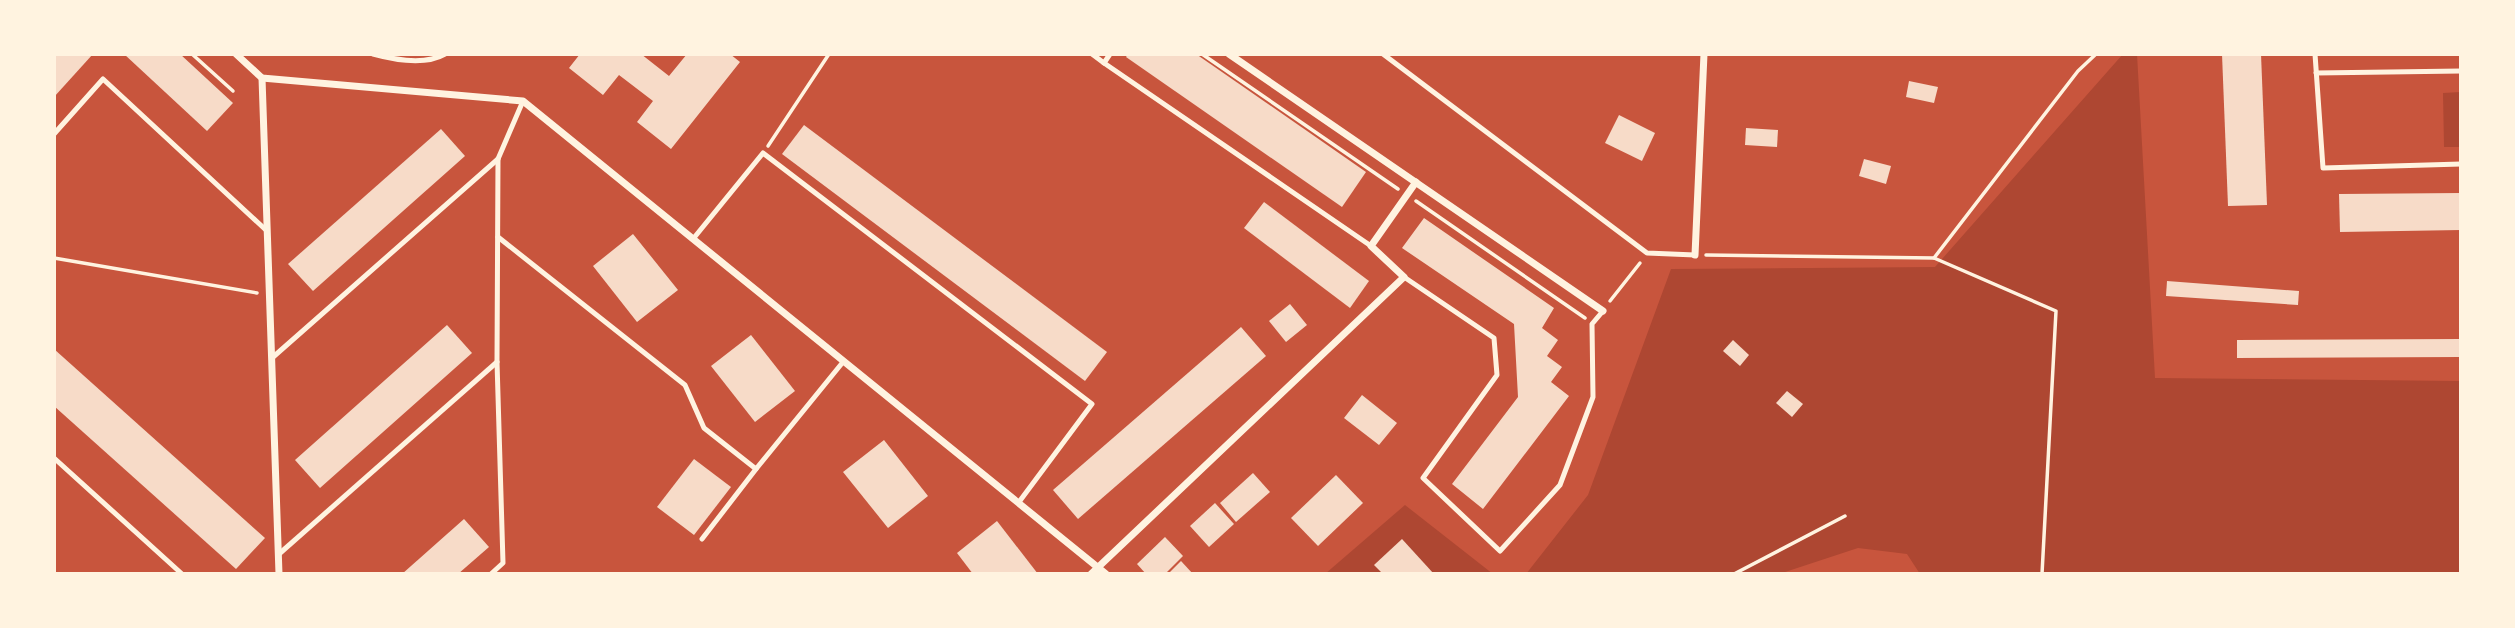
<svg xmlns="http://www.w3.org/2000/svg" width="2515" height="628" viewBox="0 0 2515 628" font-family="'Golos Text',sans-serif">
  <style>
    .green { fill: #ae4732 }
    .building { fill: #f7dbc8 }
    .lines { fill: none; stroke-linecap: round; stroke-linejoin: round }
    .path { stroke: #fff3e0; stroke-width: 3.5 }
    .service { stroke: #fff3e0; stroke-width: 5 }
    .minor { stroke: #fff3e0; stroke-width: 7 }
  </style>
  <rect width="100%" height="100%" fill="#c8553d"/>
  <g class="green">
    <polygon points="2123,54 2137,54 2155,378 2461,381 2461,574 1920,574 1907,554 1858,548 1779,574 1526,574 1588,495 1671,269 1935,267"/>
    <polygon points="2461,92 2461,147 2444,147 2443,93"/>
    <polygon points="1405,505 1493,574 1325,574"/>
  </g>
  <g class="building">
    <polygon points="54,54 93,54 54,97"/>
    <polygon points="124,54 180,54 233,103 207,131"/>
    <polygon points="580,54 641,54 669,76 687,54 730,54 740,62 671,149 637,122 653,101 619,75 603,95 569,68"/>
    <polygon points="1128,54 1196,54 1366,172 1342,207 1126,57"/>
    <polygon points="2222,54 2261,54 2267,205 2228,206"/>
    <polygon points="1909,81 1938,87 1934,103 1906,97"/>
    <polygon points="1619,115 1655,133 1642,161 1605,143"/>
    <polygon points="804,125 1107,352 1085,381 782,154"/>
    <polygon points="1746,128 1778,130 1777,147 1745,145"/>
    <polygon points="441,129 465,156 313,291 288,264"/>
    <polygon points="1864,159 1891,166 1886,184 1859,176"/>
    <polygon points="2461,193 2461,230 2340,232 2339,194"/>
    <polygon points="1264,202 1369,281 1350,308 1244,228"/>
    <polygon points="1424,218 1554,308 1542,328 1558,340 1547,356 1562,367 1551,382 1569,396 1483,509 1452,484 1518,397 1514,324 1402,248"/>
    <polygon points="633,234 678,290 637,322 593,266"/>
    <polygon points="2167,281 2299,291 2298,305 2166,296"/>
    <polygon points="1290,304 1307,325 1286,342 1269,321"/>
    <polygon points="447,325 472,353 320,488 295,460"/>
    <polygon points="1241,327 1266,356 1078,519 1053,490"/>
    <polygon points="751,335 795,391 755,422 711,366"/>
    <polygon points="2461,339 2461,357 2237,358 2237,340"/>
    <polygon points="1733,340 1749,355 1740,366 1723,351"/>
    <polygon points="54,349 265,538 236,569 54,406"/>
    <polygon points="1787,391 1803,404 1792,417 1776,403"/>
    <polygon points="1362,395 1397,423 1379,445 1344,418"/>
    <polygon points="884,440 928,496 888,528 843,472"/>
    <polygon points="694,459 731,487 694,535 657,507"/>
    <polygon points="1253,473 1270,492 1236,522 1220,503"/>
    <polygon points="1336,475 1363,503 1318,546 1291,518"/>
    <polygon points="1215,503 1234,524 1209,547 1190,526"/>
    <polygon points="464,519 489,547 458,574 402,574"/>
    <polygon points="997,521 1038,574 973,574 957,553"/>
    <polygon points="1165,537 1183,556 1165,574 1146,574 1137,564"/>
    <polygon points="1402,539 1434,574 1383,574 1374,565"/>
    <polygon points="1181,561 1193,574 1168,574"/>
  </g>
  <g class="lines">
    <g class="path">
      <polyline points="192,54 233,91"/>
      <polyline points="1202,54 1398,189"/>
      <polyline points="768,146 829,54"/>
      <polyline points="1416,201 1585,318"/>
      <polyline points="1706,255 1934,258 2078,71 2096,54"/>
      <polyline points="54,258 257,293"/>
      <polyline points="1934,258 2056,311 2042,574"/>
      <polyline points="1610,301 1640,263"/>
      <polyline points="1734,574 1845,516"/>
    </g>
    <g class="service">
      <path d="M 373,54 C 395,60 426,65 445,54"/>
      <polyline points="1092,54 1104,63"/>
      <polyline points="1110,54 1104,63 1371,246"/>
      <polyline points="1383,54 1647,253 1695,255"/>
      <polyline points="2315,54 2323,168 2461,164"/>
      <polyline points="2316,73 2461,71"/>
      <polyline points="54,134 103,79 267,231"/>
      <polyline points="498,237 685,385 704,428 756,469 843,362"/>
      <polyline points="693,239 763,153 1092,404 1019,502"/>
      <polyline points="1404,277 1494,338 1497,375 1423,478 1500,551 1560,485 1593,397 1592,324 1603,311"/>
      <polyline points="272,358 498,159"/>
      <polyline points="54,458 182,574"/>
      <polyline points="702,539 756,469"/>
      <polyline points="279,554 497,362"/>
      <polyline points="491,574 503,563 497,362 498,159 523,101"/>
    </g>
    <g class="minor">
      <polyline points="236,54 262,78 523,101 1106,574"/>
      <polyline points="1229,54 1603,311"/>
      <polyline points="262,78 279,574"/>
      <polyline points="1695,255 1704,54"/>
      <polyline points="1091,574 1404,277 1371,246 1416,182"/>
    </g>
  </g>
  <rect width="2515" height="628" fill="none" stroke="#fff3e0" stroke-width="112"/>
</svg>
